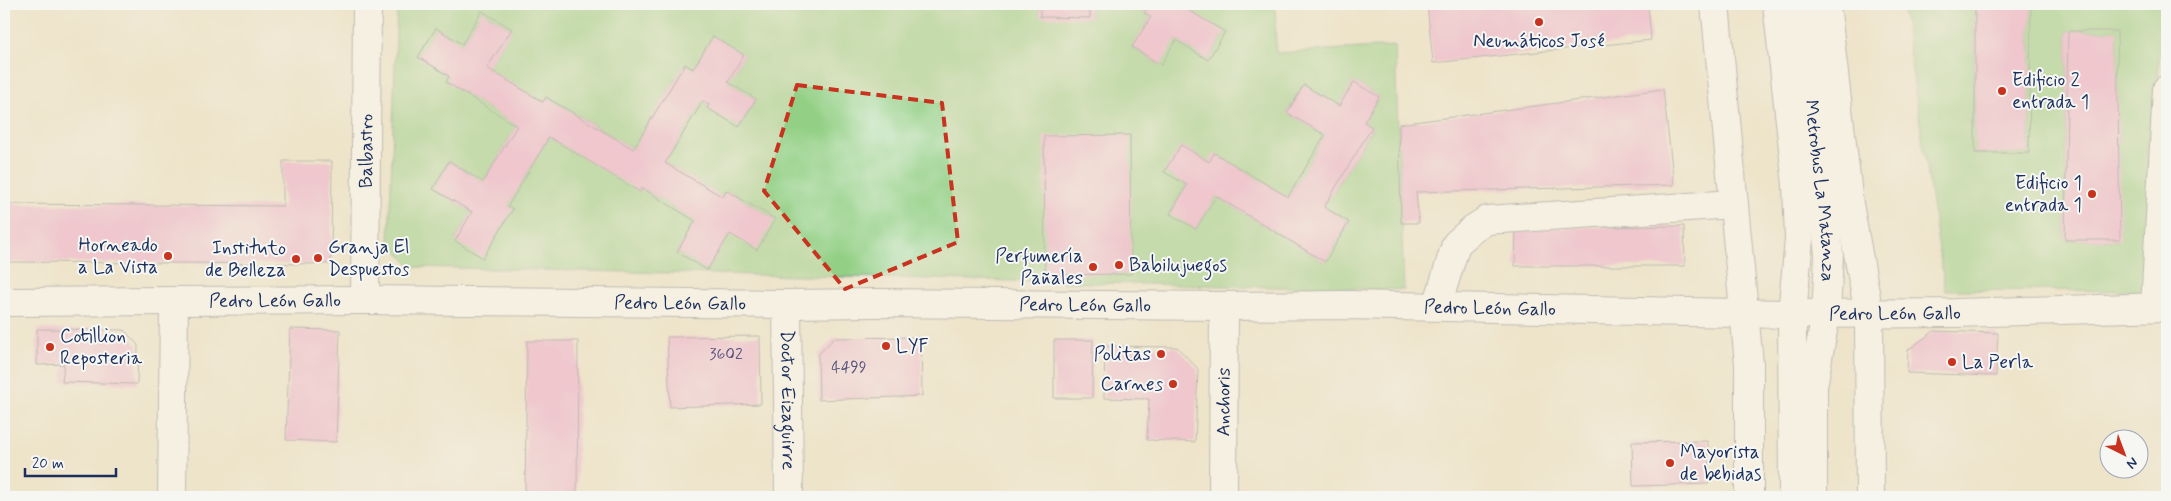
<svg xmlns="http://www.w3.org/2000/svg" width="2171" height="501" viewBox="0 0 2171 501" font-family="Mynerve,sans-serif">
  <style>
    .green { fill: #93d085; stroke: #578072; fill-rule: evenodd }
    .building { fill: #efa4d1 }
    .lines { fill: none; stroke-linecap: round; stroke-linejoin: round }
    .minor-casing { stroke: #848a94; stroke-width: 30 }
    .highway-casing { stroke: #848a94; stroke-width: 30 }
    .minor { stroke: #fff; stroke-width: 28 }
    .highway { stroke: #fff; stroke-width: 28 }
    .marked { fill: none; stroke: #c8321e; stroke-width: 4; stroke-dasharray: 10 6; stroke-linejoin: round }
    .poi-dot { fill: #c8321e; stroke: #f6f6f2; stroke-width: 2 }
    .labels { text-anchor: middle; dominant-baseline: central; stroke-width: 4; stroke-linejoin: round; paint-order: stroke }
    .number-label { font-size: 16px; fill: #504c7b }
    .poi-label { font-size: 19px; fill: #1b2f5e; stroke: #f6f6f2; text-anchor: start }
    .street-label { font-size: 19px; fill: #1b2f5e; stroke: #f6f6f2 }
  </style>
  <rect width="100%" height="100%" fill="#f6f6f2"/>
  <filter id="ink" filterUnits="userSpaceOnUse"><feTurbulence type="fractalNoise" baseFrequency=".02" numOctaves="2"/><feDisplacementMap in="SourceGraphic" scale="10" xChannelSelector="R" yChannelSelector="G"/><feConvolveMatrix kernelMatrix="1 2 1 2 8 2 1 2 1" color-interpolation-filters="sRGB"/></filter>
  <filter id="wash" filterUnits="userSpaceOnUse"><feTurbulence type="fractalNoise" baseFrequency=".0096" numOctaves="4" result="noise"/><feDisplacementMap in="SourceGraphic" scale="20" xChannelSelector="R" yChannelSelector="G"/><feGaussianBlur stdDeviation="1.12" result="paint"/><feColorMatrix in="noise" values="0 0 0 0 0 0 0 0 0 0 0 0 0 0 0 0 0 1.4 0 .05"/><feComposite in="paint" operator="in"/></filter>
  <g filter="url(#wash)">
    <rect width="100%" height="100%" fill="#eee4ca"/>
    <g class="green">
      <path d="M 397,4 L 1040,4 L 1040,16 L 1090,17 L 1090,4 L 1150,4 L 1144,13 L 1151,17 L 1132,47 L 1160,65 L 1176,40 L 1208,60 L 1225,33 L 1185,8 L 1188,4 L 1275,4 L 1276,53 L 1395,46 L 1404,290 L 411,267 L 389,242 ZM 482,11 L 512,29 L 487,68 L 543,102 L 547,97 L 633,149 L 685,64 L 693,69 L 713,37 L 744,55 L 728,82 L 756,99 L 739,127 L 708,108 L 709,105 L 703,101 L 665,163 L 723,197 L 727,190 L 775,219 L 730,234 L 707,270 L 677,252 L 695,221 L 642,188 L 640,191 L 549,137 L 508,206 L 513,209 L 483,257 L 455,240 L 472,212 L 433,189 L 449,161 L 483,182 L 517,126 L 446,82 L 449,76 L 418,56 L 436,28 L 462,44 ZM 1354,82 L 1379,97 L 1364,122 L 1372,128 L 1324,207 L 1349,222 L 1325,262 L 1216,196 L 1196,229 L 1170,213 L 1187,185 L 1165,172 L 1181,145 L 1209,162 L 1214,153 L 1216,154 L 1288,197 L 1325,135 L 1287,113 L 1303,85 L 1339,106 Z"/>
      <path d="M 1902,4 L 1975,4 L 1975,153 L 2029,153 L 2031,4 L 2167,4 L 2167,44 L 2159,58 L 2157,142 L 2167,291 L 1945,290 ZM 2068,31 L 2117,31 L 2119,240 L 2065,240 Z"/>
    </g>
    <g id="blocks">
      <g class="building">
        <polygon points="1040,4 1090,4 1090,18 1040,17"/>
        <polygon points="1150,4 1188,4 1185,8 1225,32 1208,60 1176,40 1161,65 1132,47 1151,17 1144,13"/>
        <polygon points="1427,4 1648,4 1651,40 1433,63"/>
        <polygon points="1975,4 2031,4 2029,153 1975,153"/>
        <polygon points="482,11 512,29 487,68 543,102 546,97 633,149 685,64 693,69 713,36 744,55 728,82 756,99 739,127 707,108 709,105 703,101 665,163 723,197 726,190 775,219 757,250 730,234 707,270 677,252 695,221 642,188 640,192 549,137 508,206 513,209 483,258 455,241 472,212 433,189 449,161 483,182 517,126 446,82 449,76 418,57 436,28 462,44"/>
        <polygon points="2068,31 2117,31 2120,240 2065,240"/>
        <polygon points="1354,82 1379,97 1364,122 1372,127 1324,207 1349,222 1325,262 1216,196 1196,229 1170,214 1187,185 1164,172 1181,145 1209,162 1214,153 1216,154 1288,197 1325,135 1287,113 1304,85 1339,106"/>
        <polygon points="1663,89 1674,185 1416,192 1419,223 1401,223 1399,124"/>
        <polygon points="1130,135 1131,274 1045,275 1044,136"/>
        <polygon points="283,161 332,161 331,264 4,262 4,204 283,206"/>
        <polygon points="1684,226 1685,266 1515,266 1516,228"/>
        <polygon points="37,329 124,330 138,345 137,384 62,382 64,364 37,365"/>
        <polygon points="290,329 340,330 336,442 286,440"/>
        <polygon points="1934,331 1998,333 1996,376 1907,373 1908,350"/>
        <polygon points="760,336 761,404 670,407 667,337"/>
        <polygon points="921,337 922,396 819,400 818,355 834,338"/>
        <polygon points="1054,340 1093,340 1092,398 1054,398"/>
        <polygon points="527,341 578,341 577,497 525,497"/>
        <polygon points="1105,346 1177,347 1198,369 1195,442 1147,440 1149,399 1104,398"/>
        <polygon points="1708,441 1709,484 1633,486 1632,442"/>
      </g>
    </g>
  </g>
  <g filter="url(#ink)">
    <use href="#blocks" fill-opacity="0" stroke="#848a94" stroke-width="1"/>
    <g class="lines">
      <g class="minor-casing">
        <g id="minor">
          <polyline points="1777,4 1797,185 1799,240 1792,314 1793,497"/>
          <path id="s1" d="M 1800,4 L 1829,254 L 1826,314 L 1813,386 L 1813,497"/>
          <path id="s2" d="M 365,300 L 367,4"/>
          <path id="s3" d="M 4,302 L 365,300 L 787,304 L 876,303 L 1224,306 L 1346,305 L 1792,314 L 1955,313 L 2167,307"/>
          <path id="s4" d="M 787,304 L 789,497"/>
          <polyline points="1437,306 1456,244 1473,229 1487,220 1734,204"/>
          <polyline points="2155,307 2167,89"/>
          <polyline points="172,497 174,302"/>
          <path id="s5" d="M 1223,497 L 1224,306"/>
        </g>
      </g>
      <g class="highway-casing">
        <g id="highway">
          <polyline points="1715,4 1749,364 1749,497"/>
          <polyline points="1826,4 1849,204 1869,314 1870,497"/>
        </g>
      </g>
      <use href="#minor" class="minor"/>
      <use href="#highway" class="highway"/>
    </g>
  </g>
  <path d="M0 0H2171V501H0ZM 797,85 L 942,103 L 958,242 L 845,289 L 764,191 Z" fill="#eee4ca" fill-opacity=".55" fill-rule="evenodd"/>
  <path class="marked" d="M 797,85 L 942,103 L 958,242 L 845,289 L 764,191 Z"/>
  <g class="poi-dot">
    <circle cx="1539" cy="22" r="5"/>
    <circle cx="2002" cy="91" r="5"/>
    <circle cx="2092" cy="194" r="5"/>
    <circle cx="168" cy="256" r="5"/>
    <circle cx="318" cy="258" r="5"/>
    <circle cx="296" cy="259" r="5"/>
    <circle cx="1119" cy="265" r="5"/>
    <circle cx="1093" cy="267" r="5"/>
    <circle cx="886" cy="346" r="5"/>
    <circle cx="50" cy="347" r="5"/>
    <circle cx="1161" cy="354" r="5"/>
    <circle cx="1952" cy="362" r="5"/>
    <circle cx="1173" cy="384" r="5"/>
    <circle cx="1670" cy="463" r="5"/>
  </g>
  <g class="labels">
    <g class="number-label">
      <text x="726" y="354">3602</text>
      <text x="849" y="367">4499</text>
    </g>
    <g class="poi-label">
      <text x="1539" y="41" text-anchor="middle">Neumáticos José</text>
      <text x="2012" y="80">Edificio 2<tspan x="2012" dy="22">entrada 1</tspan></text>
      <text x="2082" y="183" text-anchor="end">Edificio 1<tspan x="2082" dy="22">entrada 1</tspan></text>
      <text x="158" y="245" text-anchor="end">Horneado<tspan x="158" dy="22">a La Vista</tspan></text>
      <text x="328" y="247">Granja El<tspan x="328" dy="22">Despuestos</tspan></text>
      <text x="286" y="248" text-anchor="end">Instituto<tspan x="286" dy="22">de Belleza</tspan></text>
      <text x="1083" y="256" text-anchor="end">Perfumería<tspan x="1083" dy="22">Pañales</tspan></text>
      <text x="1129" y="265">Babilujuegos</text>
      <text x="60" y="336">Cotillion<tspan x="60" dy="22">Reposteria</tspan></text>
      <text x="896" y="346">LYF</text>
      <text x="1151" y="354" text-anchor="end">Politas</text>
      <text x="1962" y="362">La Perla</text>
      <text x="1163" y="384" text-anchor="end">Carnes</text>
      <text x="1680" y="452">Mayorista<tspan x="1680" dy="22">de bebidas</tspan></text>
    </g>
    <g class="street-label">
      <text stroke="none"><textPath href="#s2" startOffset="149">Balbastro</textPath></text>
      <text stroke="none"><textPath href="#s1" startOffset="188">Metrobus La Matanza</textPath></text>
      <text stroke="none"><textPath href="#s3" startOffset="271">Pedro León Gallo</textPath></text>
      <text stroke="none"><textPath href="#s3" startOffset="676">Pedro León Gallo</textPath></text>
      <text stroke="none"><textPath href="#s3" startOffset="1081">Pedro León Gallo</textPath></text>
      <text stroke="none"><textPath href="#s3" startOffset="1486">Pedro León Gallo</textPath></text>
      <text stroke="none"><textPath href="#s3" startOffset="1891">Pedro León Gallo</textPath></text>
      <text stroke="none"><textPath href="#s4" startOffset="96">Doctor Eizaguirre</textPath></text>
      <text stroke="none"><textPath href="#s5" startOffset="95">Anchoris</textPath></text>
    </g>
  </g>
  <rect width="2171" height="501" fill="none" stroke="#f6f6f2" stroke-width="20"/>
  <g transform="translate(2124 454) rotate(138)"><circle r="24" fill="#f6f6f2" stroke="#9ea6b7"/>
  <path d="M0-4L9 19L0 12L-9 19Z" fill="#c8321e"/>
  <text y="-8" font-size="14" font-weight="bold" text-anchor="middle" fill="#1b2f5e">N</text>
  </g>
  <path d="M25 468v8h91v-8" fill="none" stroke="#1b2f5e" stroke-width="2.5"/>
  <text x="32" y="468" font-size="15" fill="#1b2f5e" stroke="#f6f6f2" stroke-width="4" paint-order="stroke">20 m</text>
</svg>
